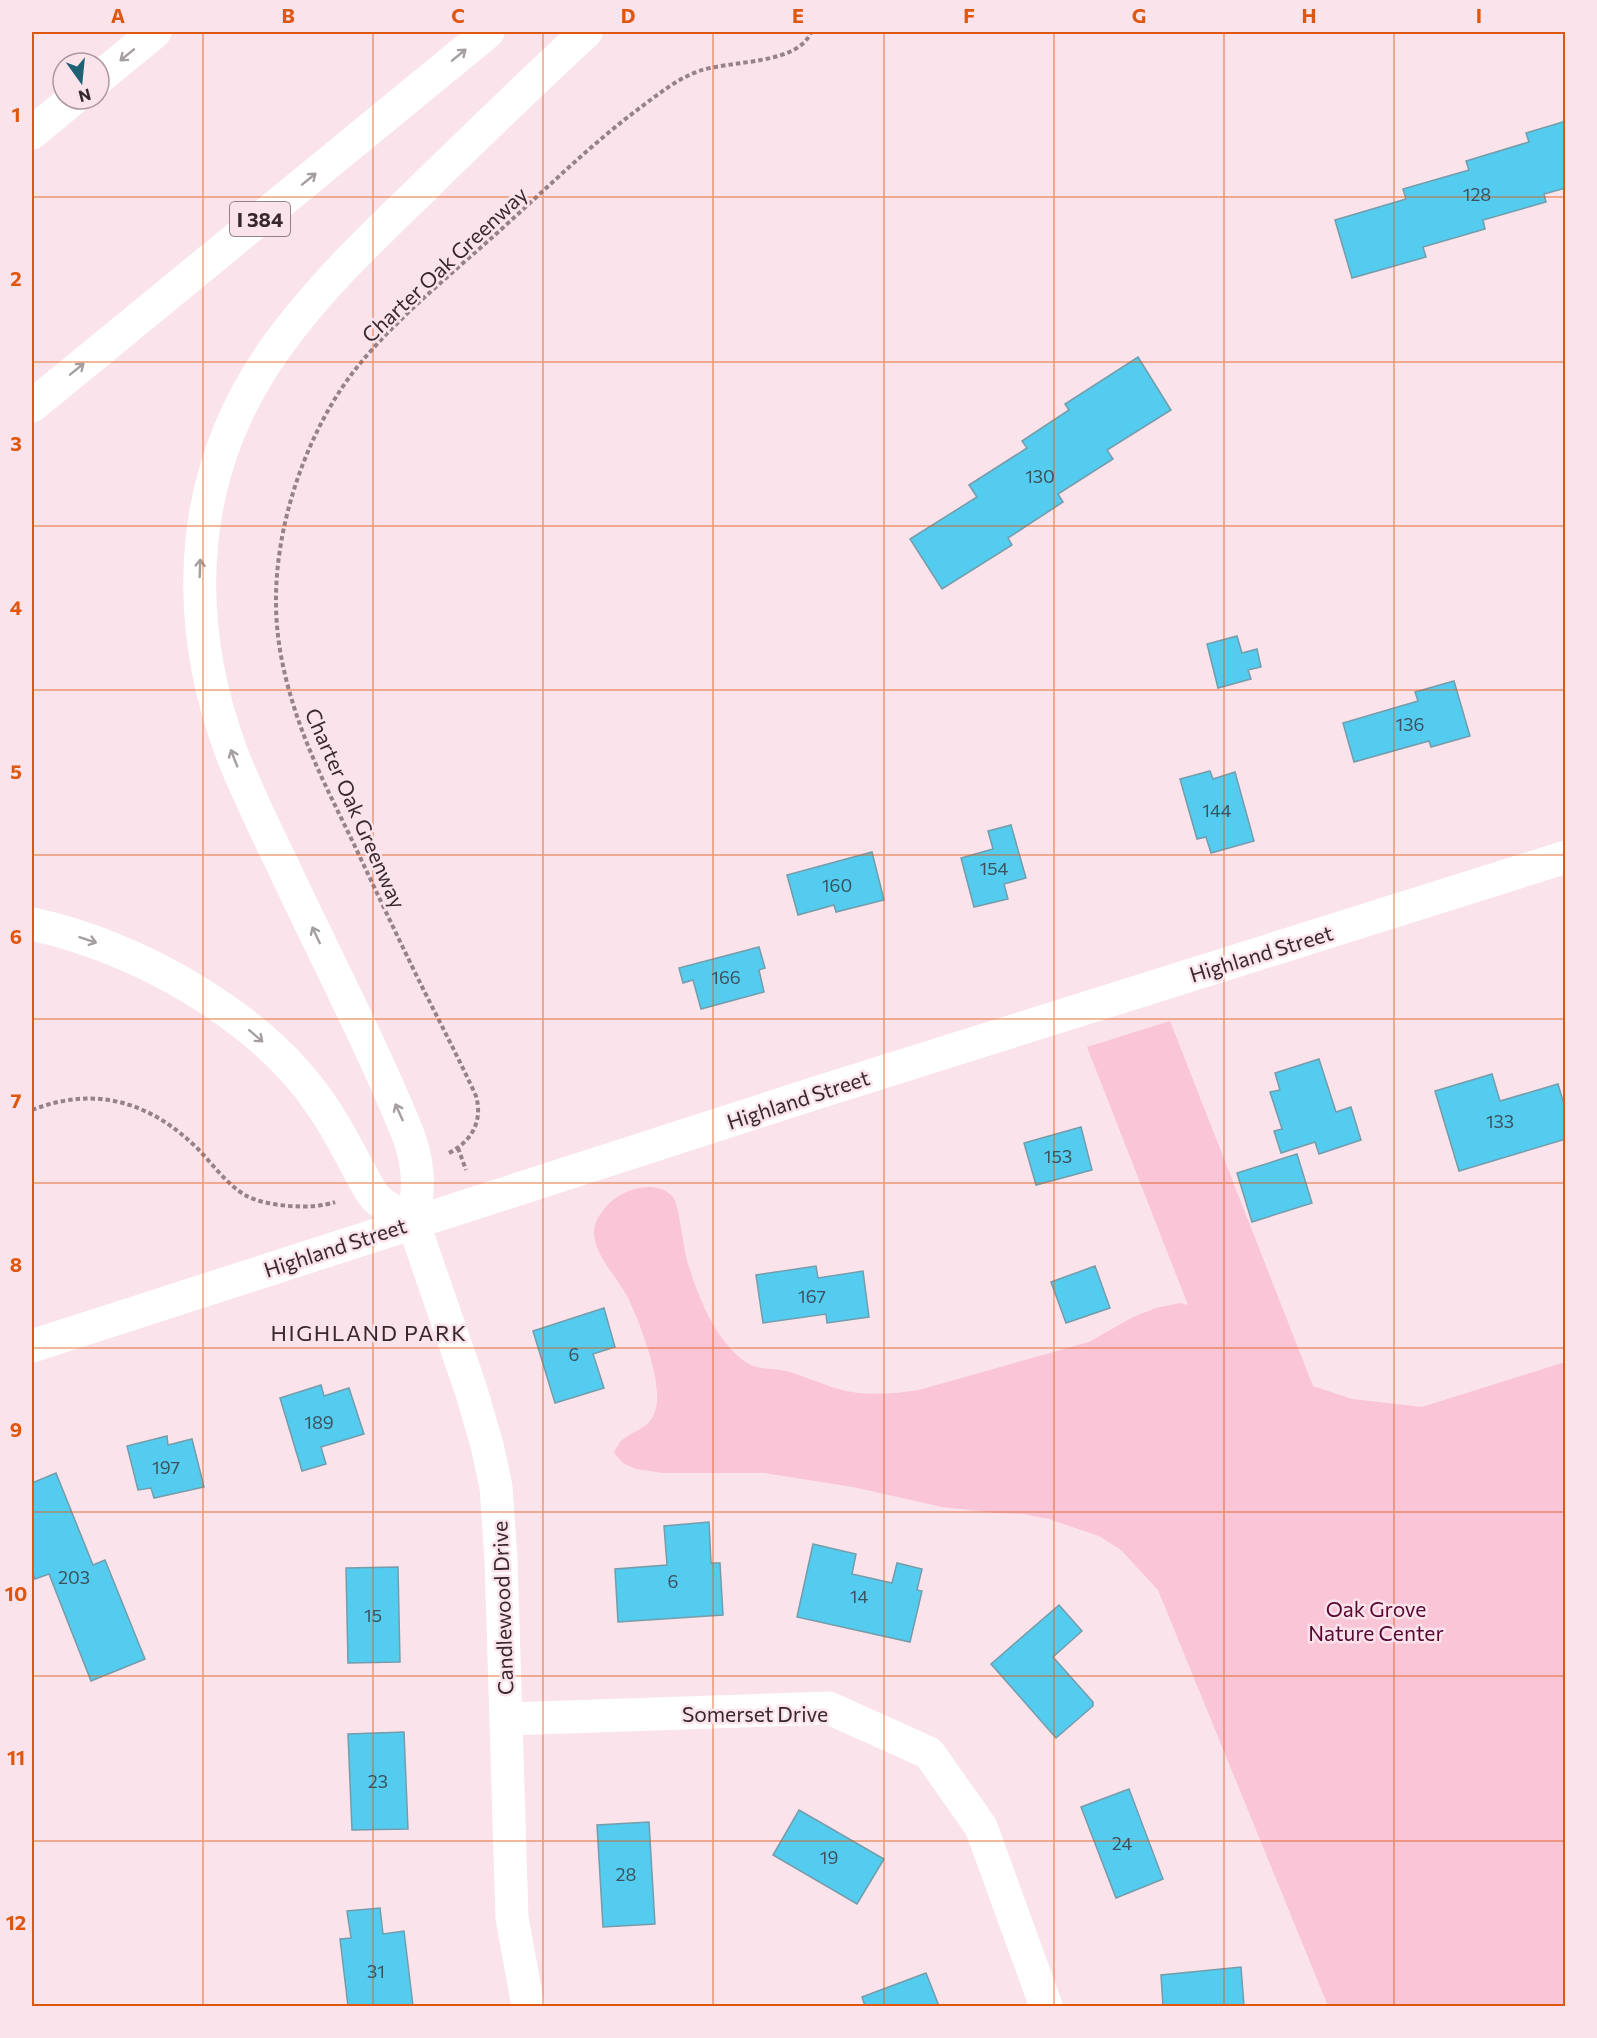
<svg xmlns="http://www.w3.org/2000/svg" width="1597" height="2038" viewBox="0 0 1597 2038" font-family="Commissioner,sans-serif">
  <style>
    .green { fill: #f9c5d7 }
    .building { fill: #53ccef; stroke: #759caa; stroke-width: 1.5 }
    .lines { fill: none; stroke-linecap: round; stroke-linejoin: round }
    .path { stroke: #968289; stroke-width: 4; stroke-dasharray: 4.5 3; stroke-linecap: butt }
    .street { stroke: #fff; stroke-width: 33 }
    .secondary { stroke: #fff; stroke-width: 33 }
    .highway { stroke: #fff; stroke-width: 33 }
    .oneway { stroke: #a59ea0 }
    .grid { fill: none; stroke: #df570e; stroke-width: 1.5; stroke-opacity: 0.55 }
    .labels { text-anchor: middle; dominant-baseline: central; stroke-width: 5; stroke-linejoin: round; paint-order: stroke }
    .number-label { font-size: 18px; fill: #3e515e }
    .shield { fill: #fbe3eb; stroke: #726066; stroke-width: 1.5 }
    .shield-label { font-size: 20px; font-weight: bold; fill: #37282d }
    .street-label { font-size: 21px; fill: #37282d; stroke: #fbe3eb }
    .park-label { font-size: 21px; fill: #580632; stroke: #fbe3eb }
    .neighbourhood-label { font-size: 22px; letter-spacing: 1.5px; fill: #37282d; stroke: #fbe3eb }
    .neatline { fill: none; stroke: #df570e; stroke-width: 2 }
    .grid-label { font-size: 20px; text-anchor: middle; font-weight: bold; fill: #df570e }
  </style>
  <rect width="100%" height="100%" fill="#fbe3eb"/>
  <path class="green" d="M 1170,1021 L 1313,1386 L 1352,1399 L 1422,1407 L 1565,1362 L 1565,2006 L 1328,2006 L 1158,1590 L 1121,1550 L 1099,1536 L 1049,1519 L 1023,1514 L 996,1513 L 942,1507 L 853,1487 L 764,1473 L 663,1473 L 636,1469 L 623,1463 L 614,1453 C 616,1449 618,1444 621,1441 C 634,1429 651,1430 656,1408 C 663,1382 639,1320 627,1296 C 617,1277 597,1258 594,1236 C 593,1225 598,1216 605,1208 C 619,1190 655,1177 673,1197 C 680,1206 683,1251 689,1267 C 700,1301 716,1342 747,1363 C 757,1370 774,1368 786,1371 C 805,1376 823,1385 842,1390 C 866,1396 894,1394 919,1390 L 1089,1342 L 1133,1317 L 1156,1308 L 1180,1303 L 1188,1305 L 1087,1047 Z"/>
  <g class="building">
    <polygon points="1566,121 1566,188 1544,194 1546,202 1483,220 1485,229 1423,247 1426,257 1352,278 1335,220 1406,199 1403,189 1469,170 1466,161 1529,142 1526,133"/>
    <polygon points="1138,357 1171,410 1107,450 1113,459 1058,494 1063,502 1008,538 1012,545 942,589 910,539 977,497 969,485 1027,448 1022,441 1069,410 1065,404"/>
    <polygon points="1237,636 1242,653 1257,649 1261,667 1248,670 1251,679 1218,688 1207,644"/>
    <polygon points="1454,681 1470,736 1431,747 1429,741 1354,762 1343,723 1418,701 1415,692"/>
    <polygon points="1210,771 1213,779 1235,772 1254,841 1211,853 1206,837 1197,839 1180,779"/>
    <polygon points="1011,825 1026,878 1004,884 1008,899 974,907 961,858 993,849 988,831"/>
    <polygon points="872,852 884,900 836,912 834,905 798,915 787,875"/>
    <polygon points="759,947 765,968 759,970 764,992 701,1009 693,980 683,983 679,968"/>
    <polygon points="1319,1059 1336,1112 1351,1107 1361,1140 1319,1154 1315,1142 1281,1153 1274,1131 1282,1129 1270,1092 1280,1090 1275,1073"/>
    <polygon points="1492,1074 1500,1101 1558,1084 1566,1111 1566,1139 1459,1171 1435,1091"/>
    <polygon points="1081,1127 1092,1170 1036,1185 1024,1143"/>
    <polygon points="1297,1154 1312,1203 1252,1222 1237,1173"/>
    <polygon points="816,1266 818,1278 863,1271 869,1317 827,1323 826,1314 763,1323 756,1275"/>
    <polygon points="1095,1266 1110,1308 1066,1323 1051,1282"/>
    <polygon points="604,1308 615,1347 593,1354 604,1388 555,1403 533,1331"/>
    <polygon points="321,1385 324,1396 349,1388 364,1434 321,1447 326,1464 302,1471 280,1398"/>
    <polygon points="167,1436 168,1445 192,1439 204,1487 154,1498 151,1488 138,1490 127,1446"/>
    <polygon points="56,1473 93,1565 105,1560 145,1659 91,1681 49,1574 35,1579 32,1570 32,1483"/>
    <polygon points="709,1522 711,1563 720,1563 723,1615 618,1622 615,1569 667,1565 664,1526"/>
    <polygon points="813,1544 856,1554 852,1574 892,1583 897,1563 922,1569 917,1590 922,1591 910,1642 797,1617"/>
    <polygon points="398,1567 400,1662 348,1663 346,1568"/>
    <polygon points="1059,1605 1082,1631 1053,1657 1093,1702 1093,1706 1056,1738 991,1664"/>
    <polygon points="404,1732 408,1829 352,1830 348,1734"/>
    <polygon points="1129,1789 1163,1879 1116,1898 1081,1807"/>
    <polygon points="799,1810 884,1859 857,1904 773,1855"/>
    <polygon points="649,1822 655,1924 603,1927 597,1825"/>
    <polygon points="380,1908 383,1934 404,1931 413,2006 348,2006 340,1939 351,1938 347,1911"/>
    <polygon points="1241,1967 1244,2006 1163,2006 1161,1975"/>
    <polygon points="926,1973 939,2006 865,2006 862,1997"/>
  </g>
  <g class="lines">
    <g class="path">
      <path d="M 32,1110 C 96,1085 151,1102 199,1150 C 213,1165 228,1185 245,1195 C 265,1207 314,1210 335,1202"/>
      <polyline points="458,1148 466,1170"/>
      <path d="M 449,1153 C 472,1141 483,1121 476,1096 C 455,1050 431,1006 409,960 C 389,919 370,878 350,836 C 328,791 305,746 291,697 C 282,667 276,635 276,603 C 275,523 308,428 358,366 C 398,317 449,276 496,234 C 544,191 590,145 641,107 C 660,93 677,79 699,71 C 731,60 798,65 811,32"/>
    </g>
    <g class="street">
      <polyline points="413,1222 471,1390 487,1445 496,1487 501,1559 512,1918 528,2006"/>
      <polyline points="506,1719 829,1708 929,1753 981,1827 1046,2006"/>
    </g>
    <polyline class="secondary" points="32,1346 816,1093 1566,857"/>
    <g class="highway">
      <polyline points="99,78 155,32"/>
      <polyline points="32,133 73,99"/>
      <polyline points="32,406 488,32"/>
      <path d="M 32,924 C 136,946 262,1016 322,1106 C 336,1126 347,1148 359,1170 C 364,1179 368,1189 375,1197 C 385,1208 400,1214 413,1222 C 419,1189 420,1169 409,1137 C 372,1045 325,956 283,866 C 265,829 247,792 232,754 C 180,614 188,469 277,346 C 317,290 368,241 418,193 C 473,139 529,85 586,32"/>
    </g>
  </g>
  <defs><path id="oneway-shaft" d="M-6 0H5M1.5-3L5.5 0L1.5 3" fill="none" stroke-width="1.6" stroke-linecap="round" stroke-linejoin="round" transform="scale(1.5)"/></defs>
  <g class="oneway">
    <use href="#oneway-shaft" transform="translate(127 55) rotate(141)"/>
    <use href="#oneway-shaft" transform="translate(459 55) rotate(-39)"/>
    <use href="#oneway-shaft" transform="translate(309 179) rotate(-39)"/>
    <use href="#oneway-shaft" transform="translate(77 369) rotate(-39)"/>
    <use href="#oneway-shaft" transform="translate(200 568) rotate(-88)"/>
    <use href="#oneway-shaft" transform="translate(234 758) rotate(-111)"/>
    <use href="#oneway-shaft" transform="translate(316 935) rotate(-115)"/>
    <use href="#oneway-shaft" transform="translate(88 940) rotate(18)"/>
    <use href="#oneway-shaft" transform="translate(256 1036) rotate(41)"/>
    <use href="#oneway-shaft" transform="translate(399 1112) rotate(-114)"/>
  </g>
  <path class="grid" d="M 203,32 L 203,2006M 373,32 L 373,2006M 543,32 L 543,2006M 713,32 L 713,2006M 884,32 L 884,2006M 1054,32 L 1054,2006M 1224,32 L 1224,2006M 1394,32 L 1394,2006M 32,197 L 1566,197M 32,362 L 1566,362M 32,526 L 1566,526M 32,690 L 1566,690M 32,855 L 1566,855M 32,1019 L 1566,1019M 32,1183 L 1566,1183M 32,1348 L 1566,1348M 32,1512 L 1566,1512M 32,1676 L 1566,1676M 32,1841 L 1566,1841"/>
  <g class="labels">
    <g class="number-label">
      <text x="1477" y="194">128</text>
      <text x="1040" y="476">130</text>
      <text x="1410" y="724">136</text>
      <text x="1217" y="810">144</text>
      <text x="994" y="868">154</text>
      <text x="837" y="885">160</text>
      <text x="726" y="977">166</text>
      <text x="1500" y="1121">133</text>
      <text x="1058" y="1156">153</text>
      <text x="812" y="1296">167</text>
      <text x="574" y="1354">6</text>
      <text x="319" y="1422">189</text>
      <text x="166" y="1467">197</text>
      <text x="74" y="1577">203</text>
      <text x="673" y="1581">6</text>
      <text x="859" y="1596">14</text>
      <text x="373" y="1615">15</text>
      <text x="378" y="1781">23</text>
      <text x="1122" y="1843">24</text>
      <text x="829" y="1857">19</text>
      <text x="626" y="1874">28</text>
      <text x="376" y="1971">31</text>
    </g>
    <rect class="shield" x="230" y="202" width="60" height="34" rx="4.5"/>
    <g class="shield-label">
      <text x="260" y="219">I 384</text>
    </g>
    <g class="street-label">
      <text transform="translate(444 264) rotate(-43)">Charter Oak Greenway</text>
      <text transform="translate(356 808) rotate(66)">Charter Oak Greenway</text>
      <text transform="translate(1261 953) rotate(-17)">Highland Street</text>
      <text transform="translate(798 1099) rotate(-18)">Highland Street</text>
      <text transform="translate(335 1247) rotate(-18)">Highland Street</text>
      <text transform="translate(502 1608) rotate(-92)">Candlewood Drive</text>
      <text x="755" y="1713">Somerset Drive</text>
    </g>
    <g class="park-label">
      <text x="1376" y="1608">Oak Grove<tspan x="1376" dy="24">Nature Center</tspan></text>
    </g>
    <g class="neighbourhood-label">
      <text x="369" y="1332">HIGHLAND PARK</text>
    </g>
  </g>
  <rect width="1597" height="2038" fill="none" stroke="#fbe3eb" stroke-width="66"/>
  <g transform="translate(81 81) rotate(165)"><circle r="28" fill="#fbe3eb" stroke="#ad989f" stroke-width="1.5"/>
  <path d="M0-4.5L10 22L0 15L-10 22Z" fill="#1e6174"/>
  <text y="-9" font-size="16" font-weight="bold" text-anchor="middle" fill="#37282d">N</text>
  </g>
  <rect x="33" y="33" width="1531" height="1972" class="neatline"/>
  <g class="grid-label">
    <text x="118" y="23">A</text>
    <text x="288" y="23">B</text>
    <text x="458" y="23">C</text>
    <text x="628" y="23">D</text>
    <text x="798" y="23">E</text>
    <text x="969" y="23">F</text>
    <text x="1139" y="23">G</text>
    <text x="1309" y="23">H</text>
    <text x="1479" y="23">I</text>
    <text x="16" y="122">1</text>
    <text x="16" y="286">2</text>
    <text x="16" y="451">3</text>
    <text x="16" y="615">4</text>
    <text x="16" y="779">5</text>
    <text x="16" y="944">6</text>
    <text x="16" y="1108">7</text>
    <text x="16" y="1272">8</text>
    <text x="16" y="1437">9</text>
    <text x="16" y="1601">10</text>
    <text x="16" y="1765">11</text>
    <text x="16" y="1930">12</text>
  </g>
</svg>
